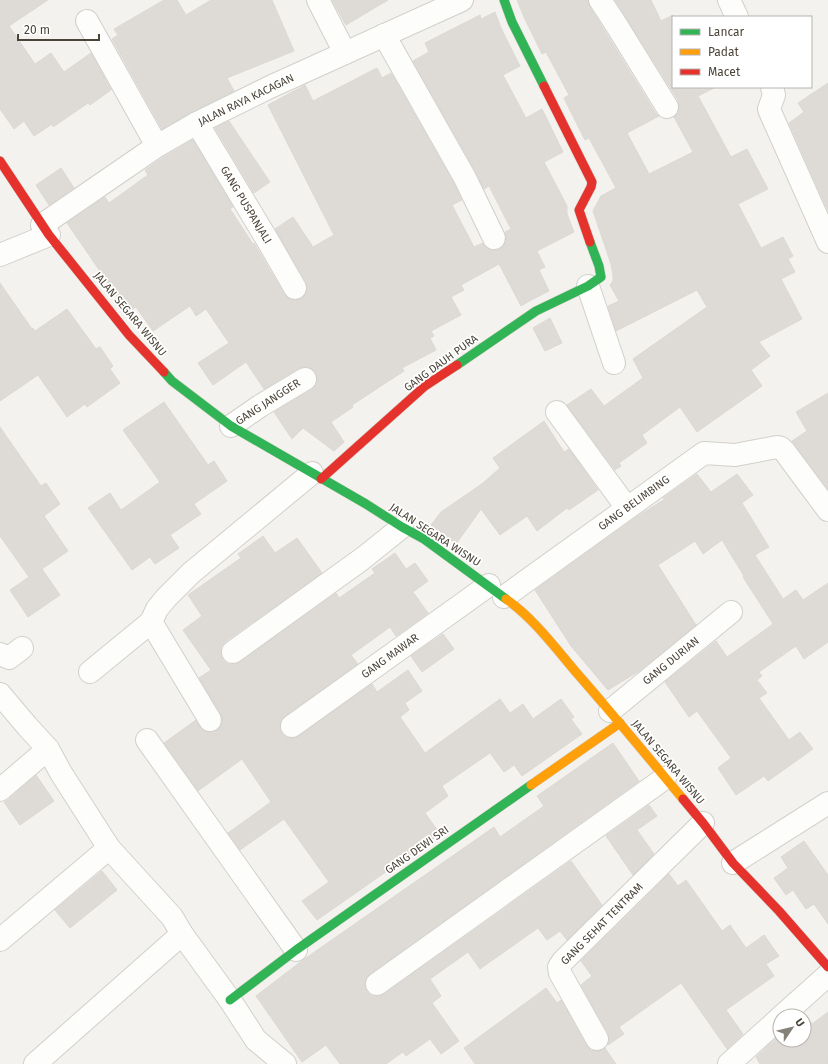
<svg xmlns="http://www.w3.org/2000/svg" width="828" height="1064" viewBox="0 0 828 1064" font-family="'Fira Sans',sans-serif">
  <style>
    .building { fill: #dedbd6; stroke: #dcd9d4 }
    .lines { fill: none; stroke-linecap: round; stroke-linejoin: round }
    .street-casing { stroke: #d2d0cb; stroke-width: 24 }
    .fast-casing { stroke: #d3cfc5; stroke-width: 10 }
    .slow-casing { stroke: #d3cfc5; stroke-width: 10 }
    .jam-casing { stroke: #d3cfc5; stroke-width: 10 }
    .street { stroke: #fdfdfc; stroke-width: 22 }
    .fast { stroke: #30b455; stroke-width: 9 }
    .slow { stroke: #ff9f0a; stroke-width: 9 }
    .jam { stroke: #e5322d; stroke-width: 9 }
    .labels { text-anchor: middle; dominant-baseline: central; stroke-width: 3.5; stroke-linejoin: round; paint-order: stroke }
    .street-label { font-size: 11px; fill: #4b4439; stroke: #fff }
  </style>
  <rect width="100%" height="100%" fill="#f4f2ee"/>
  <g class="building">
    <polygon points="0,0 48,0 9,26 35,64 51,53 64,72 91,53 111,90 90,105 88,103 53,127 52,124 34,136 24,121 14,129 0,109"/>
    <polygon points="164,0 177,0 186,15 211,0 272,0 294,51 227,78 234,91 191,112 162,129 112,39 118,35 114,29"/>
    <polygon points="332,0 388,0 346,25"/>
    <polygon points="517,0 588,0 590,7 656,114 659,116 627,133 649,174 693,152 674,117 678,113 679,107 678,100 615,0 651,0 661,21 673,15 673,87 716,87 698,96 731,157 747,149 768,189 738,204 761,248 783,237 793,256 788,259 795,272 781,279 802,319 759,342 770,356 751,370 762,386 697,432 680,407 642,435 647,443 619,463 621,466 615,470 567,405 591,389 604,406 643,378 633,359 707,307 697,290 616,331 608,306 619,301 610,285 613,281 613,275 611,264 593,211 601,196 616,188 589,138 585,140 564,98 569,95 546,52 542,54 524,17"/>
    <polygon points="495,12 501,28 520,66 503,75 526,118 542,109 563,152 544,162 567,206 567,214 574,232 537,251 545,267 539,270 549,291 531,300 521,306 499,264 461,285 464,290 451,297 461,315 431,331 434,336 430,338 436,350 402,368 404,371 352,405 353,407 331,422 344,442 334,451 303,428 292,439 274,412 311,390 316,385 317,378 315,372 311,368 305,367 299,368 264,389 246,362 213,385 198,363 229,343 206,309 196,316 190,306 153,331 136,307 128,312 67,223 105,197 109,203 148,175 145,170 164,157 193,140 233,207 230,209 253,244 254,243 284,294 289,299 295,300 301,299 306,294 307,288 306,282 275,229 293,217 313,247 334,235 268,105 305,85 313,101 377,68 382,78 391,73 454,184 462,200 452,205 474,247 483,243 487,248 493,250 500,249 504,245 506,239 505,232 511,229 489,186 484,189 476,172 413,61 429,52 425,43 480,15 481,19"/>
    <polygon points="828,83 828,211 789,123 804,112 798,103"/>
    <polygon points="229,121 270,182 254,193 215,128"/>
    <polygon points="61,168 74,188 49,205 36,185"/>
    <polygon points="0,283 32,329 33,328 35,331 67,309 96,349 100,347 113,366 110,369 120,383 87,407 85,404 67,417 38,375 0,401"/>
    <polygon points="550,318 562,343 545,351 533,328"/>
    <polygon points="828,393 828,489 792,441 807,431 796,412"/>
    <polygon points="164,402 208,465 214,461 227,481 194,504 201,514 170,535 179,548 155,564 150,557 132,570 88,508 110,493 121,510 160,482 123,430"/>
    <polygon points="544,421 564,452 569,449 598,490 569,510 567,508 537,531 527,516 500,535 481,509 456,544 431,525 441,512 483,483 500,468 493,458"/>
    <polygon points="0,427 41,486 46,483 60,504 44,516 68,551 42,569 60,595 28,617 10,590 29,577 0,536"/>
    <polygon points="697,474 711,492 737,474 753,495 742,503 769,547 755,555 783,599 796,590 803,600 828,583 828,642 804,659 796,646 759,672 762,676 757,680 767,693 759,698 789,740 800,732 813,749 768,781 764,776 736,795 718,768 731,758 697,711 689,717 665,682 716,641 727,657 773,624 743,577 744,576 722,540 703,554 695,541 658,565 696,625 639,671 608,690 571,646 535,590 638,516 665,499 663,498"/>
    <polygon points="263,536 275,553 297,538 322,573 225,642 221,647 221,654 223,660 228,664 235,664 240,662 336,593 339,598 375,573 372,569 395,553 406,569 415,563 428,581 413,592 428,613 396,636 390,627 351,655 358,664 285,716 281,720 280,728 282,734 286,737 293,738 299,736 372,684 377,692 408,670 422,691 405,703 409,710 400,717 425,753 500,699 510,713 523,704 533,719 561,699 574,717 571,719 582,734 522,776 514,765 504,772 490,753 442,786 448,796 425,813 440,834 317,920 302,901 329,882 284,819 240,850 228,833 271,802 242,759 198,791 164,743 196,720 199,726 204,731 210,732 216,731 221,726 222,719 221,714 199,678 211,670 183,630 202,616 188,595 241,558 238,554"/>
    <polygon points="443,634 454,649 422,672 411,656"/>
    <polygon points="613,743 639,781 370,974 366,979 365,986 367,992 372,996 379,996 384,994 571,861 602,905 567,940 560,931 547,940 538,928 480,969 468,952 430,979 441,996 432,1003 459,1041 441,1054 430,1039 406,1056 403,1052 386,1064 340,1064 326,1045 302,1062 256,996 303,960 494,827 500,837 544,806 537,796"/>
    <polygon points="36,775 54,801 20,825 4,802 8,800"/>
    <polygon points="649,805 657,816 637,830 654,854 633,875 606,836"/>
    <polygon points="804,841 828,875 828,924 814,904 806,909 793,890 786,895 774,878 788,868 781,857"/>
    <polygon points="102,871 117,890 70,928 55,910"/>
    <polygon points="669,874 678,886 686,880 722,931 730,925 746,948 764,935 779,956 766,964 774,976 726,1010 743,1034 727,1049 681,983 619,1027 624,1034 608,1045 609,1039 608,1033 581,985 592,976 581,961"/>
    <polygon points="546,988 557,1003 561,1000 586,1045 591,1050 596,1051 603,1050 605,1048 616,1064 475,1064 464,1048"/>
    <polygon points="828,1012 828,1064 760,1064 756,1057 780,1035 780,1040 804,1040 804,1016 801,1016 804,1013 812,1024"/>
  </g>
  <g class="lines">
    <g class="street-casing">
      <g id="street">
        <polyline points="318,0 345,53"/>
        <polyline points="600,0 617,26 667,107"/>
        <polyline points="729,0 737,17"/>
        <polyline points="87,21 157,146"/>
        <polyline points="384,35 465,178 494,238"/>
        <polyline points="772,87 774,95 769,109 771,114 828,242"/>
        <polyline points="197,123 268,241 295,288"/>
        <polyline points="42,225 157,146 197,123 270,87 462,0"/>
        <polyline points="0,255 49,235"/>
        <polyline points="588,286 614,363"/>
        <polyline points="557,412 627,508"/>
        <polyline points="231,426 260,406 305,379"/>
        <polyline points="504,597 704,453 735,455 777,447 781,448 785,452 828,510"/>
        <polyline points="151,622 210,720"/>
        <polyline points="233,652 362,559 402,527"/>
        <polyline points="0,654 9,658 22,648"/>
        <polyline points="90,672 151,622 157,609 166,598 191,573 312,473"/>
        <polyline points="0,694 27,726 48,749 61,773 109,848 172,917 182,934 230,1000 256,1040 285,1064"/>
        <polyline points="610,711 731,612"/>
        <polyline points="292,726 489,585"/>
        <polyline points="147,740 296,950"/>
        <polyline points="0,790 48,749"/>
        <polyline points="733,863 828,803"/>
        <polyline points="0,940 109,848"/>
        <polyline points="377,984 665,778"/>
        <polyline points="782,1016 828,975"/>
        <polyline points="597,1039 560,973 559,967 563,961 703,823"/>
        <polyline points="35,1064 182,934"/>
        <polyline points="729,1064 780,1018"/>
      </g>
    </g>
    <g class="fast-casing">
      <g id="fast">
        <polyline points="504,0 512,22 544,86"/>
        <polyline points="457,365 536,311 588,286 601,277 599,266 590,242"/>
        <polyline points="164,372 172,381 231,426 366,504 402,527 424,539 506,599"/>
        <polyline points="230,1000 296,950 531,785"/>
      </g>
    </g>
    <g class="slow-casing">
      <g id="slow">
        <path d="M 506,599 C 533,618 554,646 575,671 C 612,713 647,756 683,799"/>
        <polyline points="531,785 620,723"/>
      </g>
    </g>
    <g class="jam-casing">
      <g id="jam">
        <polyline points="544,86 592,182 591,187 579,210 590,242"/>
        <polyline points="0,161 49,235 129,335 164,372"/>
        <polyline points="321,479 425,386 457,365"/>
        <polyline points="683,799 703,823 733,863 779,911 828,967"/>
      </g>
    </g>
    <use href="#street" class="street"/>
    <use href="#fast" class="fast"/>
    <use href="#slow" class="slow"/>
    <use href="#jam" class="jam"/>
  </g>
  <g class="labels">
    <g class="street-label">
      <text transform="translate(246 100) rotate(-26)">JALAN RAYA KACAGAN</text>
      <text transform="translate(246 205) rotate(59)">GANG PUSPANJALI</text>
      <text transform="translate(130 314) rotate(50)">JALAN SEGARA WISNU</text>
      <text transform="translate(441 363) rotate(-36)">GANG DAUH PURA</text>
      <text transform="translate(268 402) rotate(-33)">GANG JANGGER</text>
      <text transform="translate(634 503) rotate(-36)">GANG BELIMBING</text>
      <text transform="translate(435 535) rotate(33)">JALAN SEGARA WISNU</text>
      <text transform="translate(390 656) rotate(-36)">GANG MAWAR</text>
      <text transform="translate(671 661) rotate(-39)">GANG DURIAN</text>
      <text transform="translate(668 762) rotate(50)">JALAN SEGARA WISNU</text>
      <text transform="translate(417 850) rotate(-35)">GANG DEWI SRI</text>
      <text transform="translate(602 924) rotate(-45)">GANG SEHAT TENTRAM</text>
    </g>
  </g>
  <rect x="672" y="16" width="140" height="72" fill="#ffffff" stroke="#b7b4b0"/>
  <rect x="680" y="29" width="20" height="6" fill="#30b455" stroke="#b7b4b0"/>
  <text x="708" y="36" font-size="12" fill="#4b4439">Lancar</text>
  <rect x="680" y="49" width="20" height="6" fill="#ff9f0a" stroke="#b7b4b0"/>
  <text x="708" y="56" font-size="12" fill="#4b4439">Padat</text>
  <rect x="680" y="69" width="20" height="6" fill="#e5322d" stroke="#b7b4b0"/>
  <text x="708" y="76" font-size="12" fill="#4b4439">Macet</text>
  <g transform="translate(792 1028) rotate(55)"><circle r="19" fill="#ffffff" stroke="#b7b4b0"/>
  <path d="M0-3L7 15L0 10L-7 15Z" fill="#868178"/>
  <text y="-6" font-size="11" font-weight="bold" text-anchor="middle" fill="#4b4439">U</text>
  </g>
  <path d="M18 34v6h81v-6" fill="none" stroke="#4b4439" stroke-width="2"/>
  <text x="24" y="34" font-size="12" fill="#4b4439" stroke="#ffffff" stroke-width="3" paint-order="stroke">20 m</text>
</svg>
